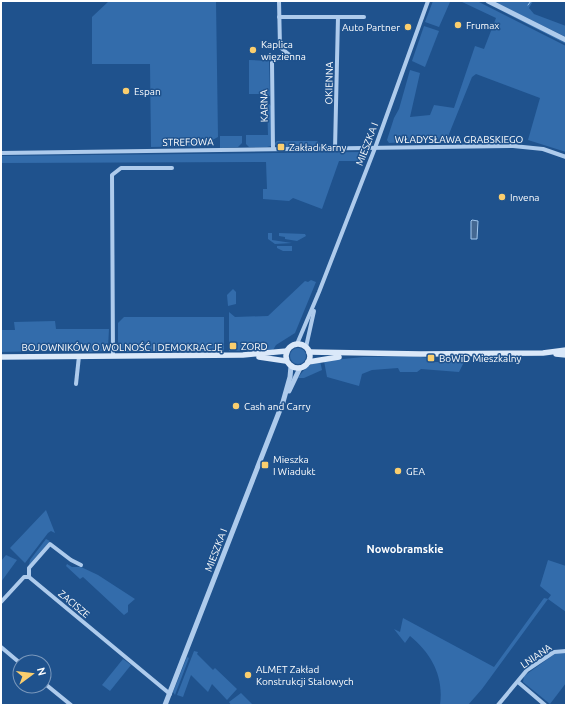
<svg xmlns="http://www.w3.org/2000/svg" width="567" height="706" viewBox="0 0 567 706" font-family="Ubuntu,sans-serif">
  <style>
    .green { fill: #336cab }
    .water { fill: #446892; stroke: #a1c7ee }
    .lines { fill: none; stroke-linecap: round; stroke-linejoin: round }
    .stream { stroke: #a1c7ee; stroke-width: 1 }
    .minor { stroke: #aecbec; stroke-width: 4 }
    .tertiary { stroke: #aecbec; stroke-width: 5 }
    .secondary { stroke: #dae8f9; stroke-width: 5.5 }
    .poi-dot { fill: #face6e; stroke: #1f528d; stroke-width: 1.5 }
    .labels { text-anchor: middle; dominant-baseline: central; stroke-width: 3; stroke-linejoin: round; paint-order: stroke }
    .poi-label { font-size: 10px; fill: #fff; stroke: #1f528d; text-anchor: start }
    .street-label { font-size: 10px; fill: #fff; stroke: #1f528d }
    .neighbourhood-label { font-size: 11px; font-weight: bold; fill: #fff; stroke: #1f528d }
  </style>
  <rect width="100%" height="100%" fill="#1f528d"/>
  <g class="green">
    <polygon points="109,1 216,1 218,137 201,146 151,147 150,64 92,64 92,17"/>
    <polygon points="433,1 453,1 450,2 439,27 425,22"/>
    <polygon points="460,1 477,1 566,46 566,152 528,140 540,98 476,74 472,77 447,139 389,143 387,140 394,118 399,109 410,70 420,73 410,117 430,115 434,105 454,108 475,46 484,49 496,18"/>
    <polygon points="482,1 566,42 566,44"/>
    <polygon points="492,1 533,1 529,8 534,14 566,26 566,37"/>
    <polygon points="424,26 439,31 425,67 412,61"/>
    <polygon points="249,60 269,61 270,96 267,96 266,94 249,94"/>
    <polygon points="267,101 271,106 271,146 267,147 249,147 246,144 246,135 268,135"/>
    <polygon points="220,136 242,136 242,143 238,147 220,148"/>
    <polygon points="277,141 317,141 320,144 318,147 278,147 274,144"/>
    <polygon points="361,152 364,161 339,161 322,209 293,198 289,201 263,199 263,189 267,189 266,162 1,163 1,156"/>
    <polygon points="268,233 272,233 272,240 292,243 275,244 268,239"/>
    <polygon points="279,233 305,234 306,236 297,241 285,239 285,237 279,236"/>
    <polygon points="277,246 292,246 292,251 283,251 277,248"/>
    <polygon points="311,280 316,282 295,333 276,345 273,350 229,351 229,312 235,317 268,316 305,281 308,282"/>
    <polygon points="233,289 236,292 236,304 228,306 227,295"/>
    <polygon points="124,317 224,317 224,351 124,352 118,342 118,323"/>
    <polygon points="55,321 56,329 109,329 108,348 105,351 87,352 86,350 1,352 1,330 15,330 14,322"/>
    <circle cx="298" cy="356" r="8"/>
    <polygon points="413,356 429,358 429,362 464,362 459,372 421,369 417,372 400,372 398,368 372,370 362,374 359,386 327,377 324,361 363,357"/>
    <path d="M 320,361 L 322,370 L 304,378 L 298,378 C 304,369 310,363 320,361 Z"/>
    <polygon points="46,510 55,533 51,531 48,533 25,563 10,548"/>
    <polygon points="46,539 50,541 29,565 30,560"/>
    <polygon points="6,555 17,560 1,582 1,561"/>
    <path d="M 548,560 L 566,566 L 566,612 L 548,599 L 482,689 L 468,705 L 440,705 C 444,677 432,654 410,636 L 405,643 L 394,629 L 400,632 L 403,618 L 494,667 L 544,598 L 548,599 L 551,595 L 540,586 Z"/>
    <polygon points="67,564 72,567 81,567 98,575 135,599 128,605 128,612 124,615 83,577 80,579 66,566"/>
    <polygon points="194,651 198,652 197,654 213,670 215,668 237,689 227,700 212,684 208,692 191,675 183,697 177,695"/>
    <polygon points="561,652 566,653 566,683 550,704 523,682 524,676 556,653"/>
    <polygon points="187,657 189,658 175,695 173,692"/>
    <polygon points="123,659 131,665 110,691 102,685"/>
    <polygon points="241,693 253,705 231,705 229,702"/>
  </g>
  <polygon class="water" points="472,220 478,221 477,239 471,239 471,221"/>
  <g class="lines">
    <polyline class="stream" points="528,5 531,1"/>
    <g class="minor">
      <polyline points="279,1 280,47 293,58"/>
      <polyline points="279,17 364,17"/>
      <polyline points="272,62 273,149"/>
      <polyline points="335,149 338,17"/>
      <polyline points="1,153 513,146 543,149 566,157"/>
      <polyline points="297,344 319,292 375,148 428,1"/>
      <polyline points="306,347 314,311"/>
      <polyline points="113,356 112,175 121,168 172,168"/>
      <polyline points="76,384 79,356"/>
      <polyline points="81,565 71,560 50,544 29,568 29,577 170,694"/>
      <polyline points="1,602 24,577 29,577"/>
      <polyline points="1,647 20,663"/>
      <polyline points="518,682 545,705"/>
      <polyline points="44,683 71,705"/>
      <polyline points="498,705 527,670 554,652 566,651"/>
    </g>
    <g class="tertiary">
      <polyline points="488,1 566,40"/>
      <polyline points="289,391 300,368"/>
      <polyline points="165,705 283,402 290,377 291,366"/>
    </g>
    <g class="secondary">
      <circle cx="298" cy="356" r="12"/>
      <polyline points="309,352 421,354 543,353 566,350"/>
      <polyline points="556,354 566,355"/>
      <polyline points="1,357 243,355 287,351"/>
      <polyline points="259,357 286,361"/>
      <polyline points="308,362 339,357"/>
    </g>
  </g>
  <g class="poi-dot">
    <circle cx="458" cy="25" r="4"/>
    <circle cx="408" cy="27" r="4"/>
    <circle cx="253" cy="50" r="4"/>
    <circle cx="126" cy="91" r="4"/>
    <rect x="277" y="143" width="8" height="8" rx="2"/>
    <circle cx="502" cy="197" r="4"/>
    <rect x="229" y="342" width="8" height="8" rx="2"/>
    <rect x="427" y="354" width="8" height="8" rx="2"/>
    <circle cx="236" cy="406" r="4"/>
    <rect x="261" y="461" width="8" height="8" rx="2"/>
    <circle cx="398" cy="471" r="4"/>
    <circle cx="248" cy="675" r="4"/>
  </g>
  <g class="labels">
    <g class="poi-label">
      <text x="466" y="25">Frumax</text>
      <text x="400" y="27" text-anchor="end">Auto Partner</text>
      <text x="261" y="44">Kaplica<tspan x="261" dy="12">więzienna</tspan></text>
      <text x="134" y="91">Espan</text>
      <text x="289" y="147">Zakład Karny</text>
      <text x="510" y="197">Invena</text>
      <text x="241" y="346">ZORD</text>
      <text x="439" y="358">BoWiD Mieszkalny</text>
      <text x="244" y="406">Cash and Carry</text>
      <text x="273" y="459">Mieszka<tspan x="273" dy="12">I Wiadukt</tspan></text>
      <text x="406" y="471">GEA</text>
      <text x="256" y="669">ALMET Zakład<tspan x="256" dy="12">Konstrukcji Stalowych</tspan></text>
    </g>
    <g class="street-label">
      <text transform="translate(329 83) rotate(-89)">OKIENNA</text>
      <text transform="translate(264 106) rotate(-91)">KARNA</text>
      <text x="459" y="139">WŁADYSŁAWA GRABSKIEGO</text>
      <text transform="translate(188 142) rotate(-1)">STREFOWA</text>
      <text transform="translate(367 144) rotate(-69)">MIESZKA I</text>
      <text x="122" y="347">BOJOWNIKÓW O WOLNOŚĆ I DEMOKRACJĘ</text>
      <text transform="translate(216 550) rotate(-69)">MIESZKA I</text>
      <text transform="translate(74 604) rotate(40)">ZACISZE</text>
      <text transform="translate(536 656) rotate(-34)">LNIANA</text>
    </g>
    <g class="neighbourhood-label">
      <text x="405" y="549">Nowobramskie</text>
    </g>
  </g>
  <rect width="567" height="706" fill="none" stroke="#ffffff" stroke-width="4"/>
  <g transform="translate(32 674) rotate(75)"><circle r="19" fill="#1f528d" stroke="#7997bb"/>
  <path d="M0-3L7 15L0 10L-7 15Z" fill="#face6e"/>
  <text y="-6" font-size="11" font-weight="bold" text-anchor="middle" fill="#ffffff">N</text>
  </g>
</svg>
